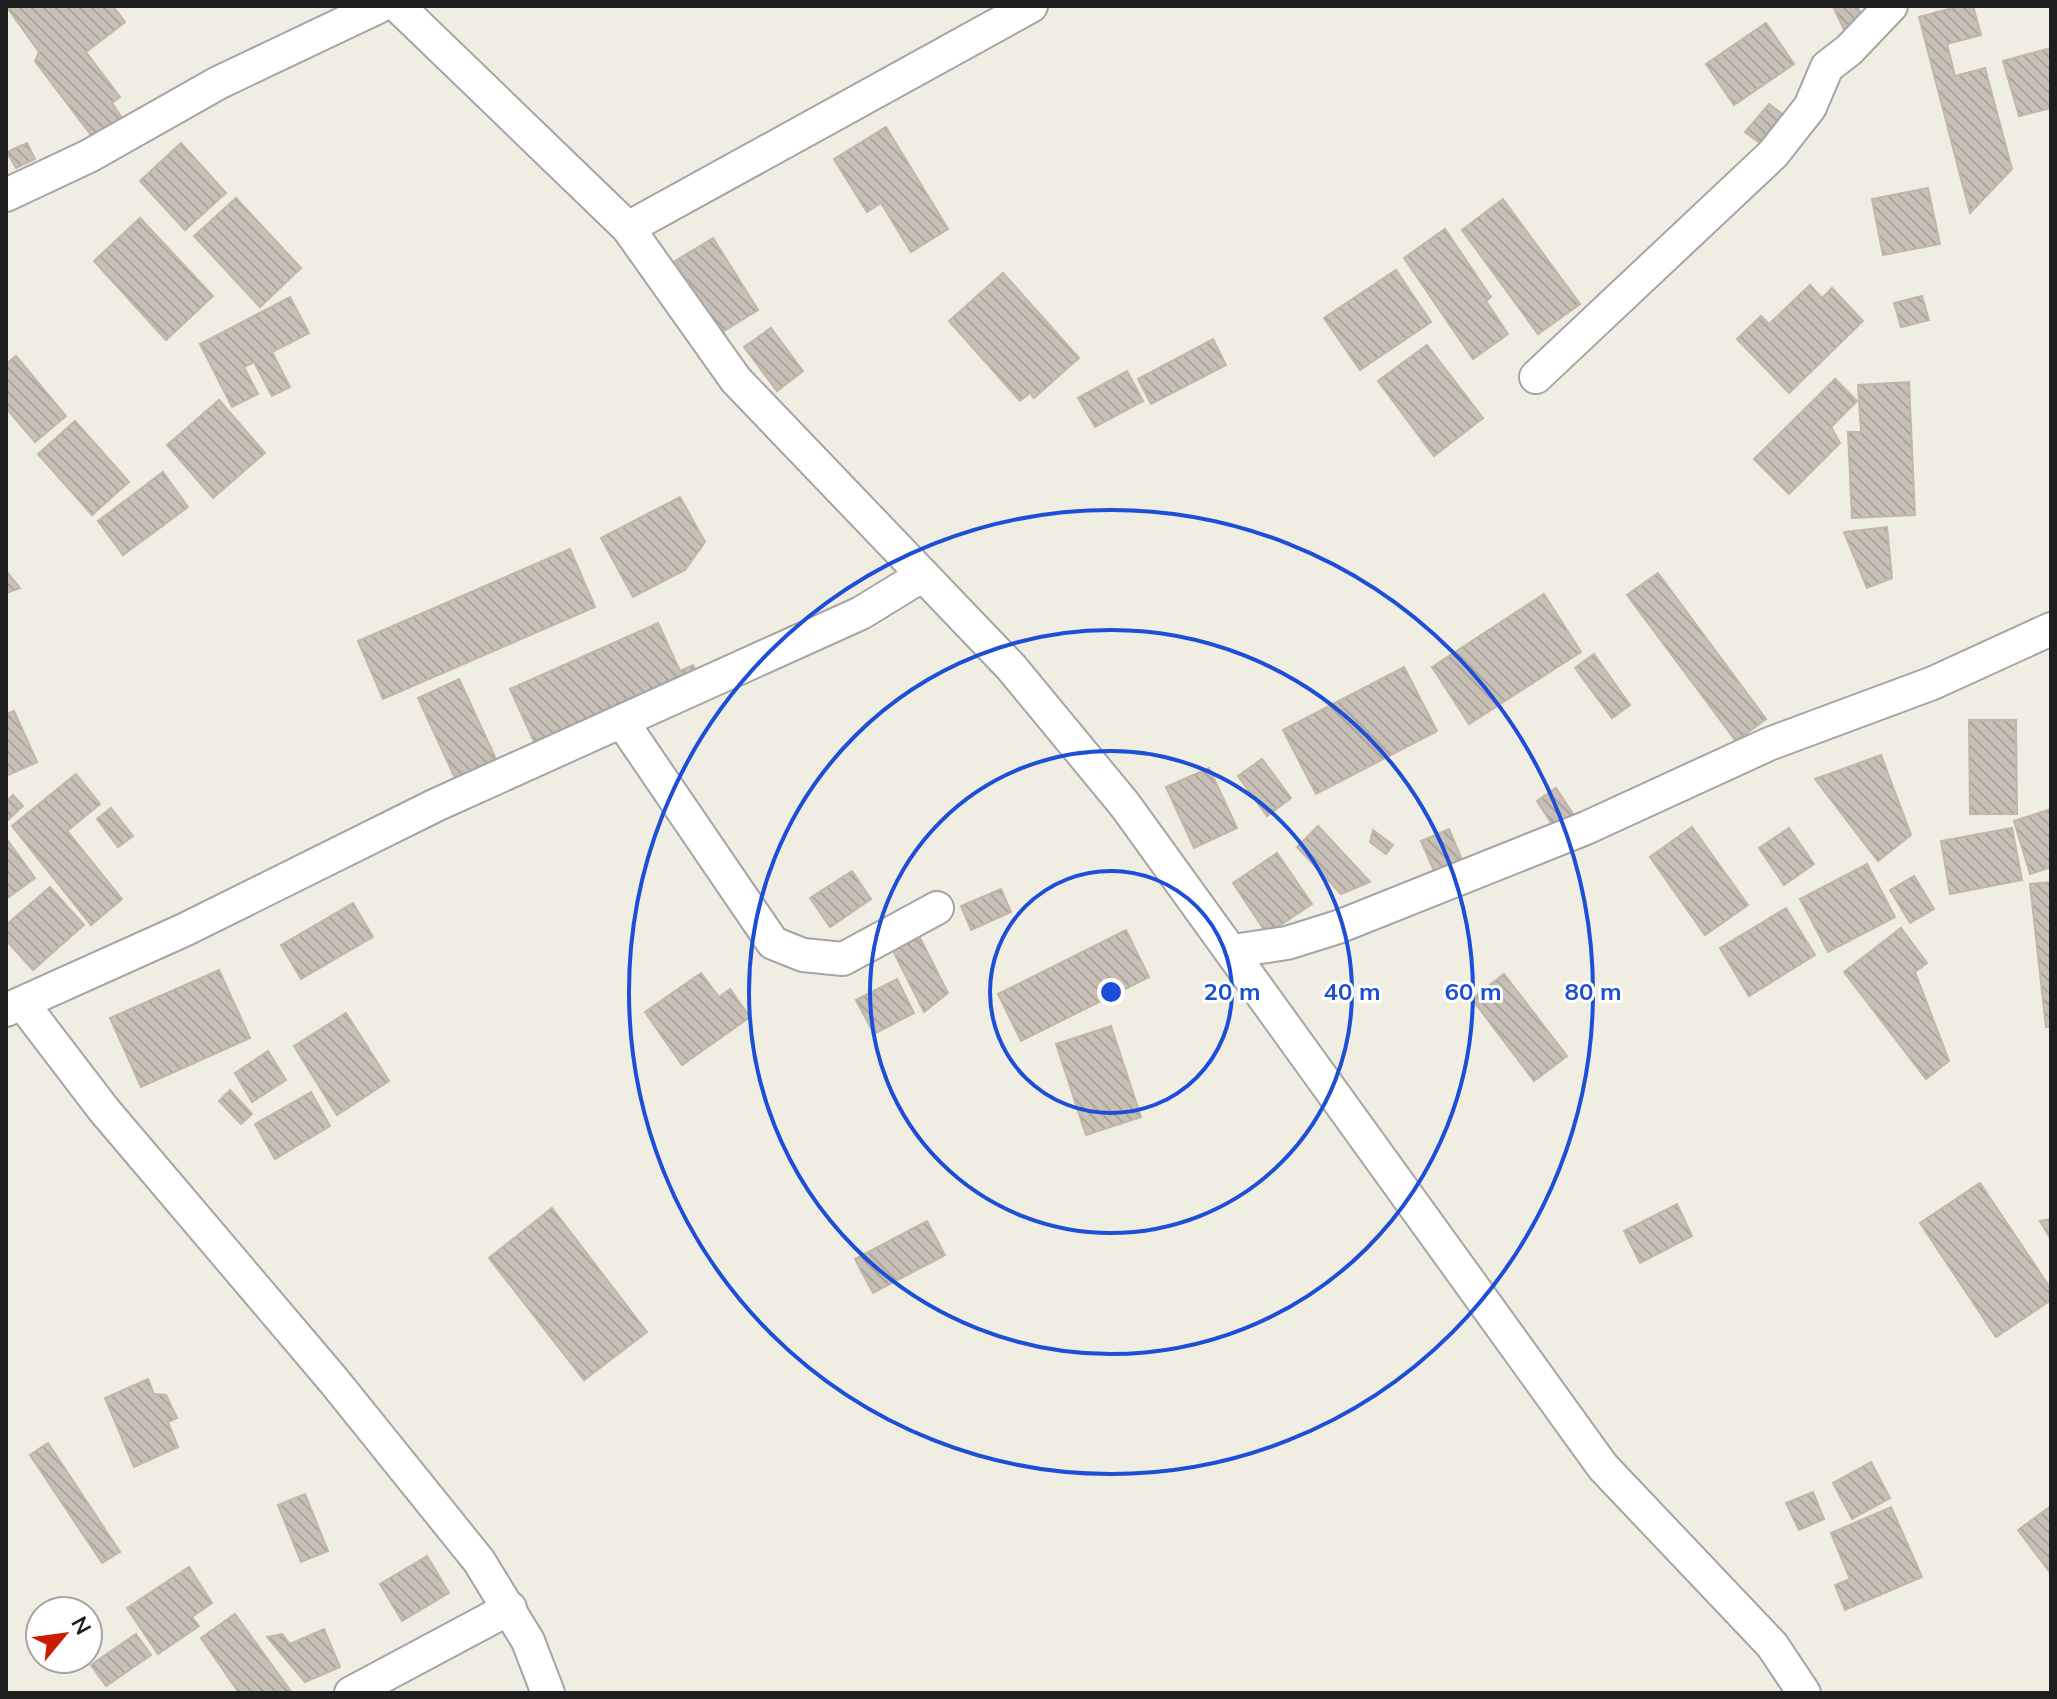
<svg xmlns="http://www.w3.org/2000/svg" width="2057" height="1699" viewBox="0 0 2057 1699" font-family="Mulish,sans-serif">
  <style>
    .building { fill: url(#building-back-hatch); stroke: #c3b6a4; stroke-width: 2 }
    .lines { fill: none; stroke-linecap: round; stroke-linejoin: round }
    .minor-casing { stroke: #a5a5a5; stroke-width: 36 }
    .minor { stroke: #fff; stroke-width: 32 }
    .ring { fill: none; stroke: #1d4ed8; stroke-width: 4 }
    .centre { fill: #1d4ed8; stroke: #fff; stroke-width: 4 }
    .ring-label { font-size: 24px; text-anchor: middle; font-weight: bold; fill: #1d4ed8; stroke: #fff; stroke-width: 6; stroke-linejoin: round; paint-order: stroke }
  </style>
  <defs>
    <pattern id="building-back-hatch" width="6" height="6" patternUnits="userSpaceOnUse" patternTransform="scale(2)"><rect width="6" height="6" fill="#c8c0b6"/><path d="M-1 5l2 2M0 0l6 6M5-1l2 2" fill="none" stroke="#aba59c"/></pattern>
  </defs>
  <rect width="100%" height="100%" fill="#f0ede3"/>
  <g class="building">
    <polygon points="6,6 113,6 125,22 86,52 120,97 112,103 122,118 94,139 35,61 39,52"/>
    <polygon points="1833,6 1857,6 1864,20 1846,34"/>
    <polygon points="1960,6 1973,6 1981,35 1947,44 1955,76 1985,68 2012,169 1970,213 1919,17"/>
    <polygon points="1766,23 1794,64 1734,105 1706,64"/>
    <polygon points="2051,48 2051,108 2019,116 2003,61"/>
    <polygon points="1769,104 1785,116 1761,144 1745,132"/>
    <polygon points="886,127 948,229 911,252 881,203 867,212 834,159"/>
    <polygon points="27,143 35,159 16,168 7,152"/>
    <polygon points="181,143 226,193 185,230 140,181"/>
    <polygon points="1928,188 1940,244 1883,255 1872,199"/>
    <polygon points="236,198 301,268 260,307 194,236"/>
    <polygon points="1503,199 1580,304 1538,334 1462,230"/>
    <polygon points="140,218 213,296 166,340 94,261"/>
    <polygon points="1445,229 1491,297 1486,301 1508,334 1473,359 1404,258"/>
    <polygon points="713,238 758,310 721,333 675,261"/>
    <polygon points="1396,270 1431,322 1360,370 1324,318"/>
    <polygon points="1003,273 1079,358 1034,398 1030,393 1020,401 949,321"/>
    <polygon points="1810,285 1822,298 1832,288 1863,321 1789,393 1737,339 1761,316 1769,324"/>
    <polygon points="1922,296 1929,320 1901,327 1894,303"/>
    <polygon points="290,297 309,333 272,352 290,387 272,396 254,362 244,367 258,394 232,407 200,344"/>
    <polygon points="771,328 803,371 777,391 744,347"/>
    <polygon points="1213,339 1226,365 1151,404 1138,379"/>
    <polygon points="1427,345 1483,418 1434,456 1378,381"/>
    <polygon points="16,356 66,416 35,442 6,408 6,364"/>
    <polygon points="1127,371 1143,401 1095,427 1078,398"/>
    <polygon points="1835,379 1857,401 1831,427 1840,443 1789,494 1754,459"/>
    <polygon points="1909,382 1915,515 1852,518 1848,432 1861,432 1858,385"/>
    <polygon points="219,400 265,453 213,498 167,445"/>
    <polygon points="75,421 129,482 92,515 38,454"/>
    <polygon points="163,472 188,507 123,555 98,521"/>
    <polygon points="680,497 705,542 685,570 633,597 601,538"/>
    <polygon points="1887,527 1892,578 1867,588 1844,532"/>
    <polygon points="570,549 595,607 383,699 358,641"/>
    <polygon points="6,571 20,588 6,593"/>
    <polygon points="1658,573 1766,719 1736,741 1627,595"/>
    <polygon points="1544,594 1581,652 1469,724 1432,667"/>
    <polygon points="658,623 680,671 693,665 697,673 536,746 510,689"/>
    <polygon points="1594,654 1630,705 1612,718 1575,668"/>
    <polygon points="1404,667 1437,731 1316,794 1283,730"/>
    <polygon points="459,679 496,759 455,778 418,698"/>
    <polygon points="14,711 37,762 6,776 6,714"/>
    <polygon points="1969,720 2016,720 2017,814 1970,814"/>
    <polygon points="1881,755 1911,835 1878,861 1815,779"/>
    <polygon points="1262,759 1291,798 1267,816 1238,776"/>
    <polygon points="1209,768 1237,828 1194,848 1166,787"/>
    <polygon points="76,774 100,804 67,831 122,899 91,925 12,826"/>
    <polygon points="1556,788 1575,817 1556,830 1537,801"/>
    <polygon points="13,795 23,806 6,822 6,802"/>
    <polygon points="111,808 133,836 118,847 97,819"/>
    <polygon points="2051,809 2051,867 2030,874 2014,821"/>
    <polygon points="1318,826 1370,882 1341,894 1297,847"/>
    <polygon points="1692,827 1748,905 1705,935 1650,857"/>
    <polygon points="1789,828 1814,864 1784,885 1759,848"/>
    <polygon points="2012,828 2022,880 1950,894 1941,841"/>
    <polygon points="1449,829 1463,862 1435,873 1421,841"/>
    <polygon points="1373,830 1393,845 1386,854 1370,842"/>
    <polygon points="6,838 35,878 6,899"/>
    <polygon points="1277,853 1312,904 1267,934 1233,883"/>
    <polygon points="1867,864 1895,917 1828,952 1800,899"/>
    <polygon points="852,871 871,899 830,927 810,898"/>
    <polygon points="1914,876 1934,909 1910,923 1890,890"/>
    <polygon points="2051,882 2051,1027 2046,1027 2030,884"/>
    <polygon points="50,887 84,925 33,970 6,940 6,925"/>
    <polygon points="1001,889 1011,912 971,930 961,906"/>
    <polygon points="353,903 373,937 301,979 281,945"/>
    <polygon points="1786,908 1815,955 1749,996 1720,948"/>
    <polygon points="915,928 948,993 924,1012 889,943"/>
    <polygon points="1901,928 1927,963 1915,972 1949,1061 1926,1079 1844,972"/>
    <polygon points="1126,930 1149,977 1021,1041 998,994"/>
    <polygon points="219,970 250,1038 141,1087 110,1018"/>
    <polygon points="701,973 719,997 730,989 750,1017 682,1065 645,1012"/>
    <polygon points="1504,974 1567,1056 1534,1081 1472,999"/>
    <polygon points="897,979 914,1013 874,1034 856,1000"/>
    <polygon points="346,1013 389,1081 337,1115 294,1046"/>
    <polygon points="1111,1026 1141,1117 1086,1135 1056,1044"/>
    <polygon points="268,1051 286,1080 252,1102 235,1073"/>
    <polygon points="230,1090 252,1114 241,1124 219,1101"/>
    <polygon points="311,1092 330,1126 275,1159 255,1124"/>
    <polygon points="1980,1183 2051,1289 2051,1300 1996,1337 1920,1223"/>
    <polygon points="1677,1204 1692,1236 1640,1263 1624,1231"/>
    <polygon points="552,1208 647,1332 584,1380 489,1258"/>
    <polygon points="2051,1219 2051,1240 2040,1221"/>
    <polygon points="927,1221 945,1255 873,1293 855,1259"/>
    <polygon points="148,1379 154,1394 166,1395 177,1418 168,1422 178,1447 134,1467 105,1398"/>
    <polygon points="48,1443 120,1552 102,1563 30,1455"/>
    <polygon points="1871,1462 1890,1498 1852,1519 1833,1483"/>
    <polygon points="1813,1492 1824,1519 1799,1530 1786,1503"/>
    <polygon points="305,1494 328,1551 301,1562 278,1505"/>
    <polygon points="2051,1506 2051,1574 2018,1530"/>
    <polygon points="1891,1507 1922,1577 1845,1610 1835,1585 1850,1579 1831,1533"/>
    <polygon points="427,1556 449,1593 402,1621 380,1584"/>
    <polygon points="189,1567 212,1603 192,1617 199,1626 158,1654 127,1608"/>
    <polygon points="235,1614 292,1693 239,1693 201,1638"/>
    <polygon points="324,1629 340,1667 305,1682 267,1637 282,1634 290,1644"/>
    <polygon points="136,1634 151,1655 106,1686 91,1665"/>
  </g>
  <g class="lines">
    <g class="minor-casing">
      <g id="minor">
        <polyline points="398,6 628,228 736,380 1011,667 1125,805 1603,1467 1772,1645 1804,1693"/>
        <polyline points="6,195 89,156 218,83 380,6"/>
        <polyline points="628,228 1031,6"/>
        <polyline points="1536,377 1773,154 1810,107 1827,67 1849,50 1891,6"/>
        <polyline points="623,723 773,943 803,955 843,959 937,908"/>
        <polyline points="1233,951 1287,943 1338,927 1586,828 1769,744 1933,683 2051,629"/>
        <polyline points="23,1004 104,1110 334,1381 479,1561 528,1641 548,1693"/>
        <polyline points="6,1010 184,930 436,805 861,613 923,575"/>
        <polyline points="351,1693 510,1608"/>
      </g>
    </g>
    <use href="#minor" class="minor"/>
  </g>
  <g class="ring">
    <circle cx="1111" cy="992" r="121"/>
    <circle cx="1111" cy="992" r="241"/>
    <circle cx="1111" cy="992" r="362"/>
    <circle cx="1111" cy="992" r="482"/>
  </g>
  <circle cx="1111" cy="992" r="12" class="centre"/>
  <g class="ring-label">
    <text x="1232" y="1000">20 m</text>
    <text x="1352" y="1000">40 m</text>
    <text x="1473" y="1000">60 m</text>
    <text x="1593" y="1000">80 m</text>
  </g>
  <rect width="2057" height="1699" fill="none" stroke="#1e1e1e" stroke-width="16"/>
  <g transform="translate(64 1635) rotate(61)"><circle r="38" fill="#ffffff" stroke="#a5a5a5" stroke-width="2"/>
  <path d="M0-6L14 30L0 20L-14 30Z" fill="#cc1c00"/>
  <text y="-12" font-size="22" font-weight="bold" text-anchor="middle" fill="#1e1e1e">N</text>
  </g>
</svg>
